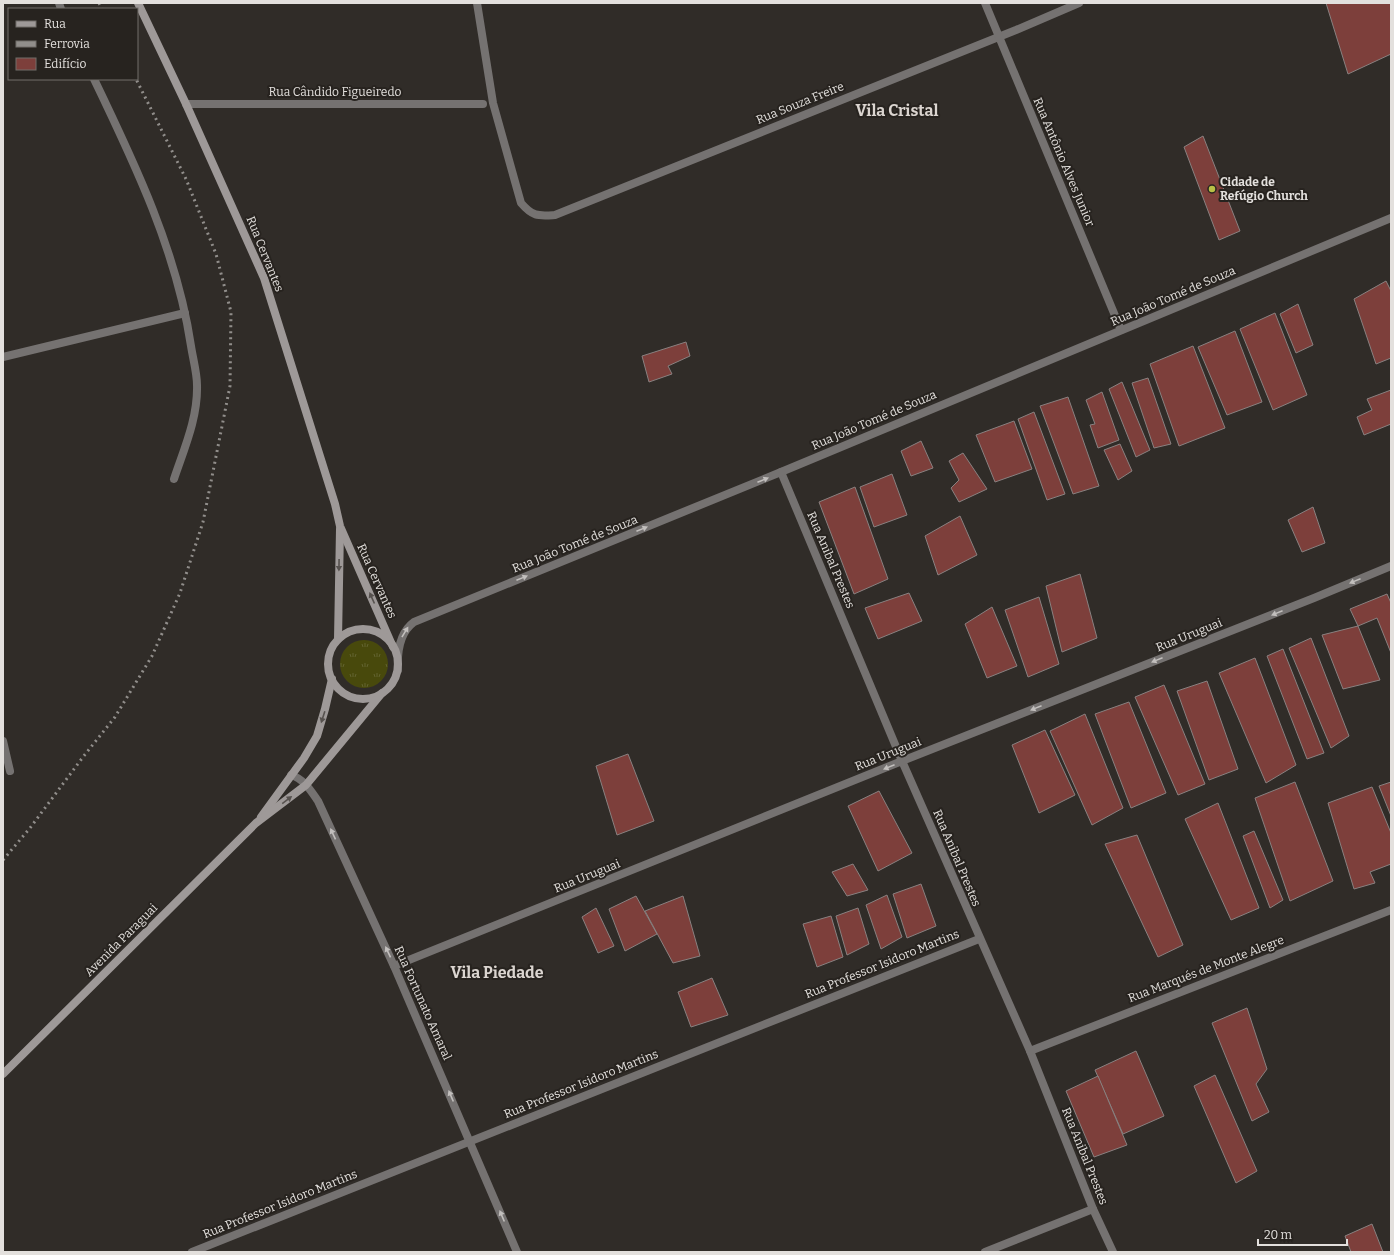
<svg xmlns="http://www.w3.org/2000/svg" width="1394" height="1255" viewBox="0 0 1394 1255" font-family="Bitter,serif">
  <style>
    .grass { fill: url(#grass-tufts) }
    .building { fill: #7d3f3b; stroke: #898180 }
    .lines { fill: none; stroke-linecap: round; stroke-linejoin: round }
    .lane { stroke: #757271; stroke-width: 8 }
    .street { stroke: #757271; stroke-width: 8 }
    .secondary { stroke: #9e9998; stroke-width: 8 }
    .rail { stroke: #918e8b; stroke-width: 3; stroke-dasharray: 2 4; stroke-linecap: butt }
    .oneway { fill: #c2bfbd }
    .oneway2 { fill: #57524f }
    .poi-dot { fill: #b9c046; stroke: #27231f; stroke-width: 1.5 }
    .labels { text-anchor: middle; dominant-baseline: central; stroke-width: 4; stroke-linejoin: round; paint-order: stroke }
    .street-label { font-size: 12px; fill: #e3e0dd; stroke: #27231f }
    .poi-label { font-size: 12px; font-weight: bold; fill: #e3e0dd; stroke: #27231f; text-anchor: start }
    .district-label { font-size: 16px; font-weight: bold; fill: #dbd5d0; stroke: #27231f }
  </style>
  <defs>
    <pattern id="grass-tufts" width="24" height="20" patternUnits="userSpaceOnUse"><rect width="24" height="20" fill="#48490c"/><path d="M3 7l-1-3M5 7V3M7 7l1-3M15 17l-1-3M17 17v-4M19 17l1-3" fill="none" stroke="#62632f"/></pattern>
  </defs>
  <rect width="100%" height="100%" fill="#302c28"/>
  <circle class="grass" cx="364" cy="664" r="24"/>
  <g class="building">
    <polygon points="1326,3 1391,3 1391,54 1348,74"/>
    <polygon points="1203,136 1240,231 1219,240 1184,147"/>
    <polygon points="1386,281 1391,291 1391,358 1376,364 1354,299"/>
    <polygon points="1298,304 1313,345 1296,353 1280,314"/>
    <polygon points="1275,313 1307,395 1273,410 1240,329"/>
    <polygon points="1235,331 1262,402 1227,415 1198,347"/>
    <polygon points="686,342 690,356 668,366 672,374 649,382 642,356"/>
    <polygon points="1193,346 1225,428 1179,446 1150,364"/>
    <polygon points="1148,378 1171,444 1154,448 1132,383"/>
    <polygon points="1122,382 1150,450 1136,457 1109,389"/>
    <polygon points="1391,390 1391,424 1364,435 1357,417 1372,410 1367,399"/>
    <polygon points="1102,392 1119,440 1098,448 1090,425 1095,424 1086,400"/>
    <polygon points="1068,397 1099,486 1073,494 1040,406"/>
    <polygon points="1034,412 1065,494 1047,500 1018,419"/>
    <polygon points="1014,421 1032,469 995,482 976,435"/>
    <polygon points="921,441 933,468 911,476 901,451"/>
    <polygon points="1120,444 1132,471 1118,480 1104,450"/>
    <polygon points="963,453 987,489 959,502 951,488 959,480 949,461"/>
    <polygon points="892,474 907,515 874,527 860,487"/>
    <polygon points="855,487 888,579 854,594 819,502"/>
    <polygon points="1313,507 1325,543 1302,552 1288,520"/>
    <polygon points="960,516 977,555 938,575 925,536"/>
    <polygon points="1080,574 1097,638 1062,652 1046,586"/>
    <polygon points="909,593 922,621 878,639 865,608"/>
    <polygon points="1387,594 1391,603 1391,653 1377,618 1358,626 1350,609"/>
    <polygon points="1039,597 1059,664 1028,677 1005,610"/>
    <polygon points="992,607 1017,666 987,678 965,624"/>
    <polygon points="1358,626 1380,680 1343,689 1322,635"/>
    <polygon points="1311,638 1349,736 1331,748 1289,648"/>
    <polygon points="1283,649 1324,753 1307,759 1267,656"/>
    <polygon points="1255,658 1296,765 1266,783 1219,673"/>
    <polygon points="1207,681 1238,769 1209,780 1177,691"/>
    <polygon points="1164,685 1205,784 1178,795 1135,697"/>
    <polygon points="1129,702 1166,793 1131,808 1095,714"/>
    <polygon points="1085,714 1123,808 1092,825 1050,731"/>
    <polygon points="1045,730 1075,795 1039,813 1012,745"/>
    <polygon points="628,754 654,821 617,835 596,766"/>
    <polygon points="1295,782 1333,881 1290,901 1255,798"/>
    <polygon points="1391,782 1391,816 1379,786"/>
    <polygon points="1372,787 1391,833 1391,864 1370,872 1375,883 1354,889 1328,803"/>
    <polygon points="879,791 912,853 878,871 848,806"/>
    <polygon points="1218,803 1259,908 1231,920 1185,819"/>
    <polygon points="1254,831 1283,900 1270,908 1243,836"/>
    <polygon points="1137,835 1183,945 1158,957 1105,844"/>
    <polygon points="853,864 868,890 847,896 832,872"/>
    <polygon points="921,884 936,926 907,938 893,894"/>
    <polygon points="887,895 902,937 881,949 866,905"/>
    <polygon points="636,896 657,934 625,951 609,909"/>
    <polygon points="683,896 700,956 673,963 645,911"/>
    <polygon points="596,908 614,946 598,953 582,917"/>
    <polygon points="858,908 869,944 847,955 836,916"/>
    <polygon points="831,916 843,957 817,967 803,924"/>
    <polygon points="712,978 728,1015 691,1027 678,992"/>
    <polygon points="1247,1008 1267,1069 1256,1084 1269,1112 1252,1121 1212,1023"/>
    <polygon points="1136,1051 1164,1116 1123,1134 1095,1070"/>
    <polygon points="1215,1075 1257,1171 1236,1183 1194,1086"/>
    <polygon points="1098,1076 1127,1145 1094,1157 1066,1091"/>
    <polygon points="1372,1224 1383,1252 1351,1252 1345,1236"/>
  </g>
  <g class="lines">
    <polyline class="lane" points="186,104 483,104"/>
    <g class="street">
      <polyline points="59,3 61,9"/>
      <path d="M 477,3 L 493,103 L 521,203 C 533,217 538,216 555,215 L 1016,30 L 1079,3"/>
      <polyline points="985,3 1121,330"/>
      <path d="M 94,79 C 135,164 177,252 191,346 C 193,359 197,373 197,385 C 198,418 184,449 174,479"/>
      <polyline points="3,357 185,313"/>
      <polyline points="781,472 902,761 1030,1051 1093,1209 1113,1252"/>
      <path d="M 398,670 C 397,652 399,633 414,622 L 781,472 L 1391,218"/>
      <polyline points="3,741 10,771"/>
      <path d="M 291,775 C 304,779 311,791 318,801 L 394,966 L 517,1252"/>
      <polyline points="394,966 902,761 1314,598 1391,566"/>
      <polyline points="1030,1051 1391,910"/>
      <polyline points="192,1252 979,939"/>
      <polyline points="985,1252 1093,1209"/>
    </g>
    <g class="secondary">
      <polyline points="138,3 186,104 264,278 335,504 340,526 393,647"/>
      <circle cx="363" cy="664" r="35"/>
      <polyline points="338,639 340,529"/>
      <polyline points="261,817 304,758 317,736 325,709 332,679"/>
      <polyline points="3,1074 256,823 306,785 382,693"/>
    </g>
    <g class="rail">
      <polyline points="99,3 102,9"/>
      <polyline points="3,860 30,828 83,757 115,717 152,656 180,593 203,522 230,386 231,312 216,254 186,179 136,79"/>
    </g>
  </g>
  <defs><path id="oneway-solid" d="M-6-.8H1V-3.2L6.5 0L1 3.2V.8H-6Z"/></defs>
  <g class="oneway">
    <use href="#oneway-solid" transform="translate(763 480) rotate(-22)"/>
    <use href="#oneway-solid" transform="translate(642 529) rotate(-22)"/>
    <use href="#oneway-solid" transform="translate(522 578) rotate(-22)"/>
    <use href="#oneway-solid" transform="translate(1355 581) rotate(158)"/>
    <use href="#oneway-solid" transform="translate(1277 613) rotate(158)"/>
    <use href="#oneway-solid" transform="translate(405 632) rotate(-59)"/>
    <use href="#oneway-solid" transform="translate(1157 660) rotate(158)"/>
    <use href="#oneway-solid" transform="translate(1036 708) rotate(158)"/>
    <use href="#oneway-solid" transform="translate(889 767) rotate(158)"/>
    <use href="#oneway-solid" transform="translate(333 834) rotate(-115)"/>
    <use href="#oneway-solid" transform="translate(388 952) rotate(-115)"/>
    <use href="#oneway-solid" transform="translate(451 1096) rotate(-113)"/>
    <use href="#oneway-solid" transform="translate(502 1216) rotate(-113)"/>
  </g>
  <g class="oneway2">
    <use href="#oneway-solid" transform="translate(339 565) rotate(91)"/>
    <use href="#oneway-solid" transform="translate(372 598) rotate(-114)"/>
    <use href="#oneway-solid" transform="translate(323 717) rotate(108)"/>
    <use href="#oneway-solid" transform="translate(287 800) rotate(-37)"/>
  </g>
  <circle class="poi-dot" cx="1212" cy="189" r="4"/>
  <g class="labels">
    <g class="street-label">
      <text x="335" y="92">Rua Cândido Figueiredo</text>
      <text transform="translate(800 103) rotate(-22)">Rua Souza Freire</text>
      <text transform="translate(1064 162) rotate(67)">Rua Antônio Alves Junior</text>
      <text transform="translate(265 254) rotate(68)">Rua Cervantes</text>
      <text transform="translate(1173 296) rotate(-23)">Rua João Tomé de Souza</text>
      <text transform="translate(874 420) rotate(-23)">Rua João Tomé de Souza</text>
      <text transform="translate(575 544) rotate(-22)">Rua João Tomé de Souza</text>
      <text transform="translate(831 560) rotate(67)">Rua Anibal Prestes</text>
      <text transform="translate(377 581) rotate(66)">Rua Cervantes</text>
      <text transform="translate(1189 635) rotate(-22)">Rua Uruguai</text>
      <text transform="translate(888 754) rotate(-22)">Rua Uruguai</text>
      <text transform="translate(957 858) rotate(67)">Rua Anibal Prestes</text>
      <text transform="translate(587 876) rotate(-22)">Rua Uruguai</text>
      <text transform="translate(121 940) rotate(-45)">Avenida Paraguai</text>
      <text transform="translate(882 964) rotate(-22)">Rua Professor Isidoro Martins</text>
      <text transform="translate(1206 969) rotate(-21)">Rua Marqués de Monte Alegre</text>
      <text transform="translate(423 1003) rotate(66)">Rua Fortunato Amaral</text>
      <text transform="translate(581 1084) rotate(-22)">Rua Professor Isidoro Martins</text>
      <text transform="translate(1085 1156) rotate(68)">Rua Anibal Prestes</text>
      <text transform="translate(280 1204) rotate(-22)">Rua Professor Isidoro Martins</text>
    </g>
    <g class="poi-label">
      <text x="1220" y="182">Cidade de<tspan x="1220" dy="14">Refúgio Church</tspan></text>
    </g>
    <g class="district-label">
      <text x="897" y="110">Vila Cristal</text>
      <text x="497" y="972">Vila Piedade</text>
    </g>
  </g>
  <rect width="1394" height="1255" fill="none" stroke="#e3e0dd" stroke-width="8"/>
  <rect x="8" y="8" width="130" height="72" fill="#27231f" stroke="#726f6b"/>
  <rect x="16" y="21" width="20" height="6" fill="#9e9998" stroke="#726f6b"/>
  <text x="44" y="28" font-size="12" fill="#e3e0dd">Rua</text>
  <rect x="16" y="41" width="20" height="6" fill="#918e8b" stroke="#726f6b"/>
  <text x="44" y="48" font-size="12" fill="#e3e0dd">Ferrovia</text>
  <rect x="16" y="58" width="20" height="12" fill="#7d3f3b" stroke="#726f6b"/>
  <text x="44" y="68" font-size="12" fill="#e3e0dd">Edifício</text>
  <path d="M1258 1239v6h89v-6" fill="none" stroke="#e3e0dd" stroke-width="2"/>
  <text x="1264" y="1239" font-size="12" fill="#e3e0dd" stroke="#27231f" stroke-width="3" paint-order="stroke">20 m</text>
</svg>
